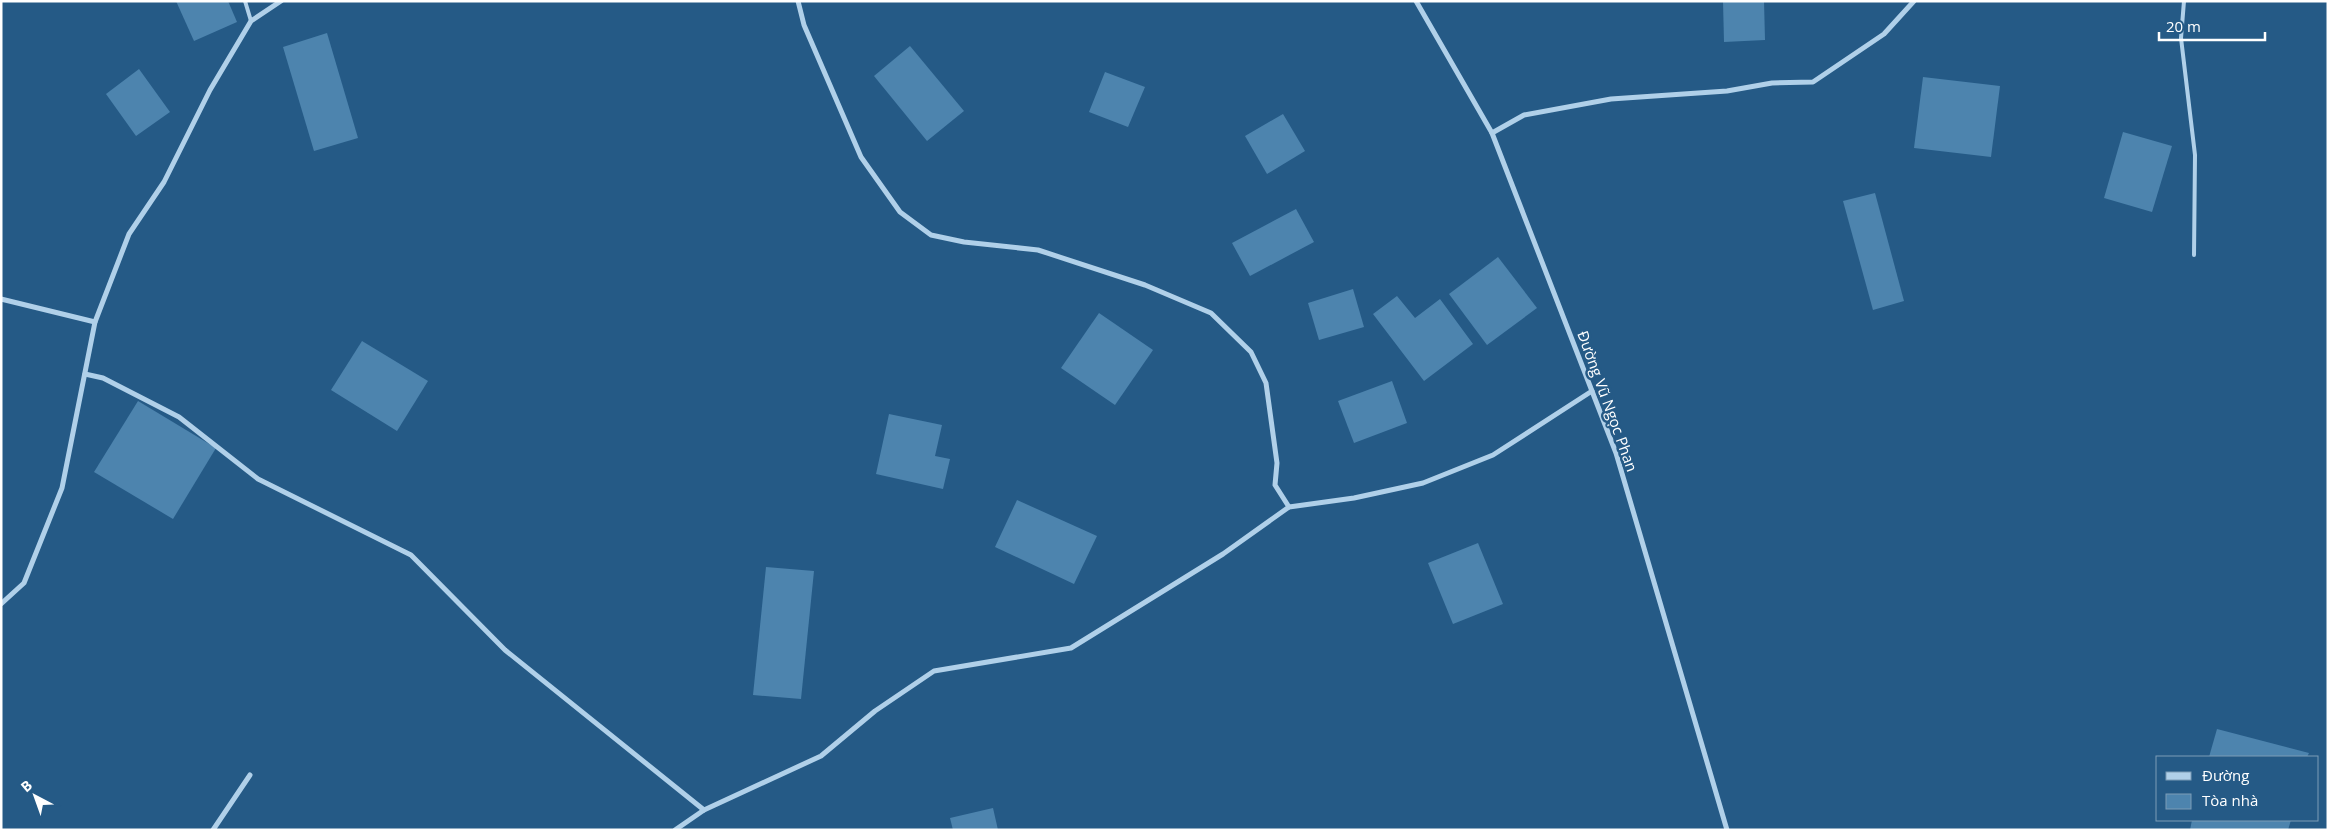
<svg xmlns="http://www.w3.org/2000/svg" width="2329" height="831" viewBox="0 0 2329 831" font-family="'Open Sans',sans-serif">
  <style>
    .building { fill: #4d84ae }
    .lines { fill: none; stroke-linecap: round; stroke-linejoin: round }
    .service { stroke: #b0d0e9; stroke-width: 4 }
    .minor { stroke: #b0d0e9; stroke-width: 5 }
    .labels { text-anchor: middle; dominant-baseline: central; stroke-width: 5; stroke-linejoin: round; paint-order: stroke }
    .street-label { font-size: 15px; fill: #fff; stroke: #255a86 }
  </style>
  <rect width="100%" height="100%" fill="#255a86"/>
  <g class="building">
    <polygon points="176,1 228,1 237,22 194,41"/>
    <polygon points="1723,1 1764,1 1765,40 1724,42"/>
    <polygon points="327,33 358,138 314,151 283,47"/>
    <polygon points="910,46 964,111 927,141 874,76"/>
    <polygon points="139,69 170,112 136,136 106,94"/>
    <polygon points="1105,72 1145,87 1128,127 1089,112"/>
    <polygon points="1923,77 2000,86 1991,157 1914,148"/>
    <polygon points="1283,114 1305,151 1267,174 1245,136"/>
    <polygon points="2123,132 2172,146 2152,212 2104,198"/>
    <polygon points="1875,193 1904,301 1873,310 1843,201"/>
    <polygon points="1296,209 1314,242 1250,276 1232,243"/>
    <polygon points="1498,257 1537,308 1487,345 1449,294"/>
    <polygon points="1353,289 1364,327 1319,340 1308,303"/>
    <polygon points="1397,296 1415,318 1440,299 1473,344 1424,381 1373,314"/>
    <polygon points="1099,313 1153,350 1115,405 1061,368"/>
    <polygon points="362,341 428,381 397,431 331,390"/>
    <polygon points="1392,381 1407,423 1354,443 1338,401"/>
    <polygon points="138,401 216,448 173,519 94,472"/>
    <polygon points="889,414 942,425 935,456 950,459 943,489 876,474"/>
    <polygon points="1017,500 1097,536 1074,584 995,547"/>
    <polygon points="1478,543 1503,604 1453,624 1428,563"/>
    <polygon points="766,567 814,571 801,699 753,695"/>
    <polygon points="2217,729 2309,753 2307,757 2209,757"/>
    <polygon points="993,808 998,830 953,830 950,818"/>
    <polygon points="2192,820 2291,820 2288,830 2190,830"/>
  </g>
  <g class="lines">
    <g class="service">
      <polyline points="245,1 251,21"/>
      <polyline points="2184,1 2181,38 2195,155 2194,255"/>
    </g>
    <g class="minor">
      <polyline points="798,1 804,25 861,157 900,212 931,235 964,242 1038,250 1145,285 1211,313 1251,352 1266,383 1277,463 1275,485 1289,507"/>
      <polyline points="1416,1 1492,133 1616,453 1727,830"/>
      <polyline points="1492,133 1524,115 1611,99 1727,91 1772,83 1813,82 1884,34 1914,1"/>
      <polyline points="1,299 95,322"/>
      <polyline points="85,374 103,378 179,417 258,479 411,555 505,650 704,810"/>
      <polyline points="1,604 24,583 62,488 95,322 129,234 164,182 210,90 251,21 281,1"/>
      <polyline points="213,830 250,775"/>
      <polyline points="675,830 704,810 821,756 875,711 934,671 1071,648 1223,554 1289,507 1354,498 1423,483 1493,455 1592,391"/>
    </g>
  </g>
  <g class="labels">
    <g class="street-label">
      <text transform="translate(1608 401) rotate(70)">Đường Vũ Ngọc Phan</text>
    </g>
  </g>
  <rect width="2329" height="831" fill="none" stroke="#ffffff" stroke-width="5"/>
  <rect x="2156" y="756" width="162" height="65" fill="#255a86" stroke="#7c9cb6"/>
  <rect x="2166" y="772" width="25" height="8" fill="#b0d0e9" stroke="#7c9cb6"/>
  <text x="2202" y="781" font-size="15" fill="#ffffff">Đường</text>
  <rect x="2166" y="794" width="25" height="15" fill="#4d84ae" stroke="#7c9cb6"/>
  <text x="2202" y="806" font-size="15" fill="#ffffff">Tòa nhà</text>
  <g transform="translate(35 796) rotate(319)" stroke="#255a86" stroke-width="4" paint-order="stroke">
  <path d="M0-4L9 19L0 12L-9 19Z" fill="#ffffff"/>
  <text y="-8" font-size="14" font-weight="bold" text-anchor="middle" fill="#ffffff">B</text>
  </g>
  <path d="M2159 32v8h106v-8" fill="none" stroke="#ffffff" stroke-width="2.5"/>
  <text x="2166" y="32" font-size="15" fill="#ffffff" stroke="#255a86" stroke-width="4" paint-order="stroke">20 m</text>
</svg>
